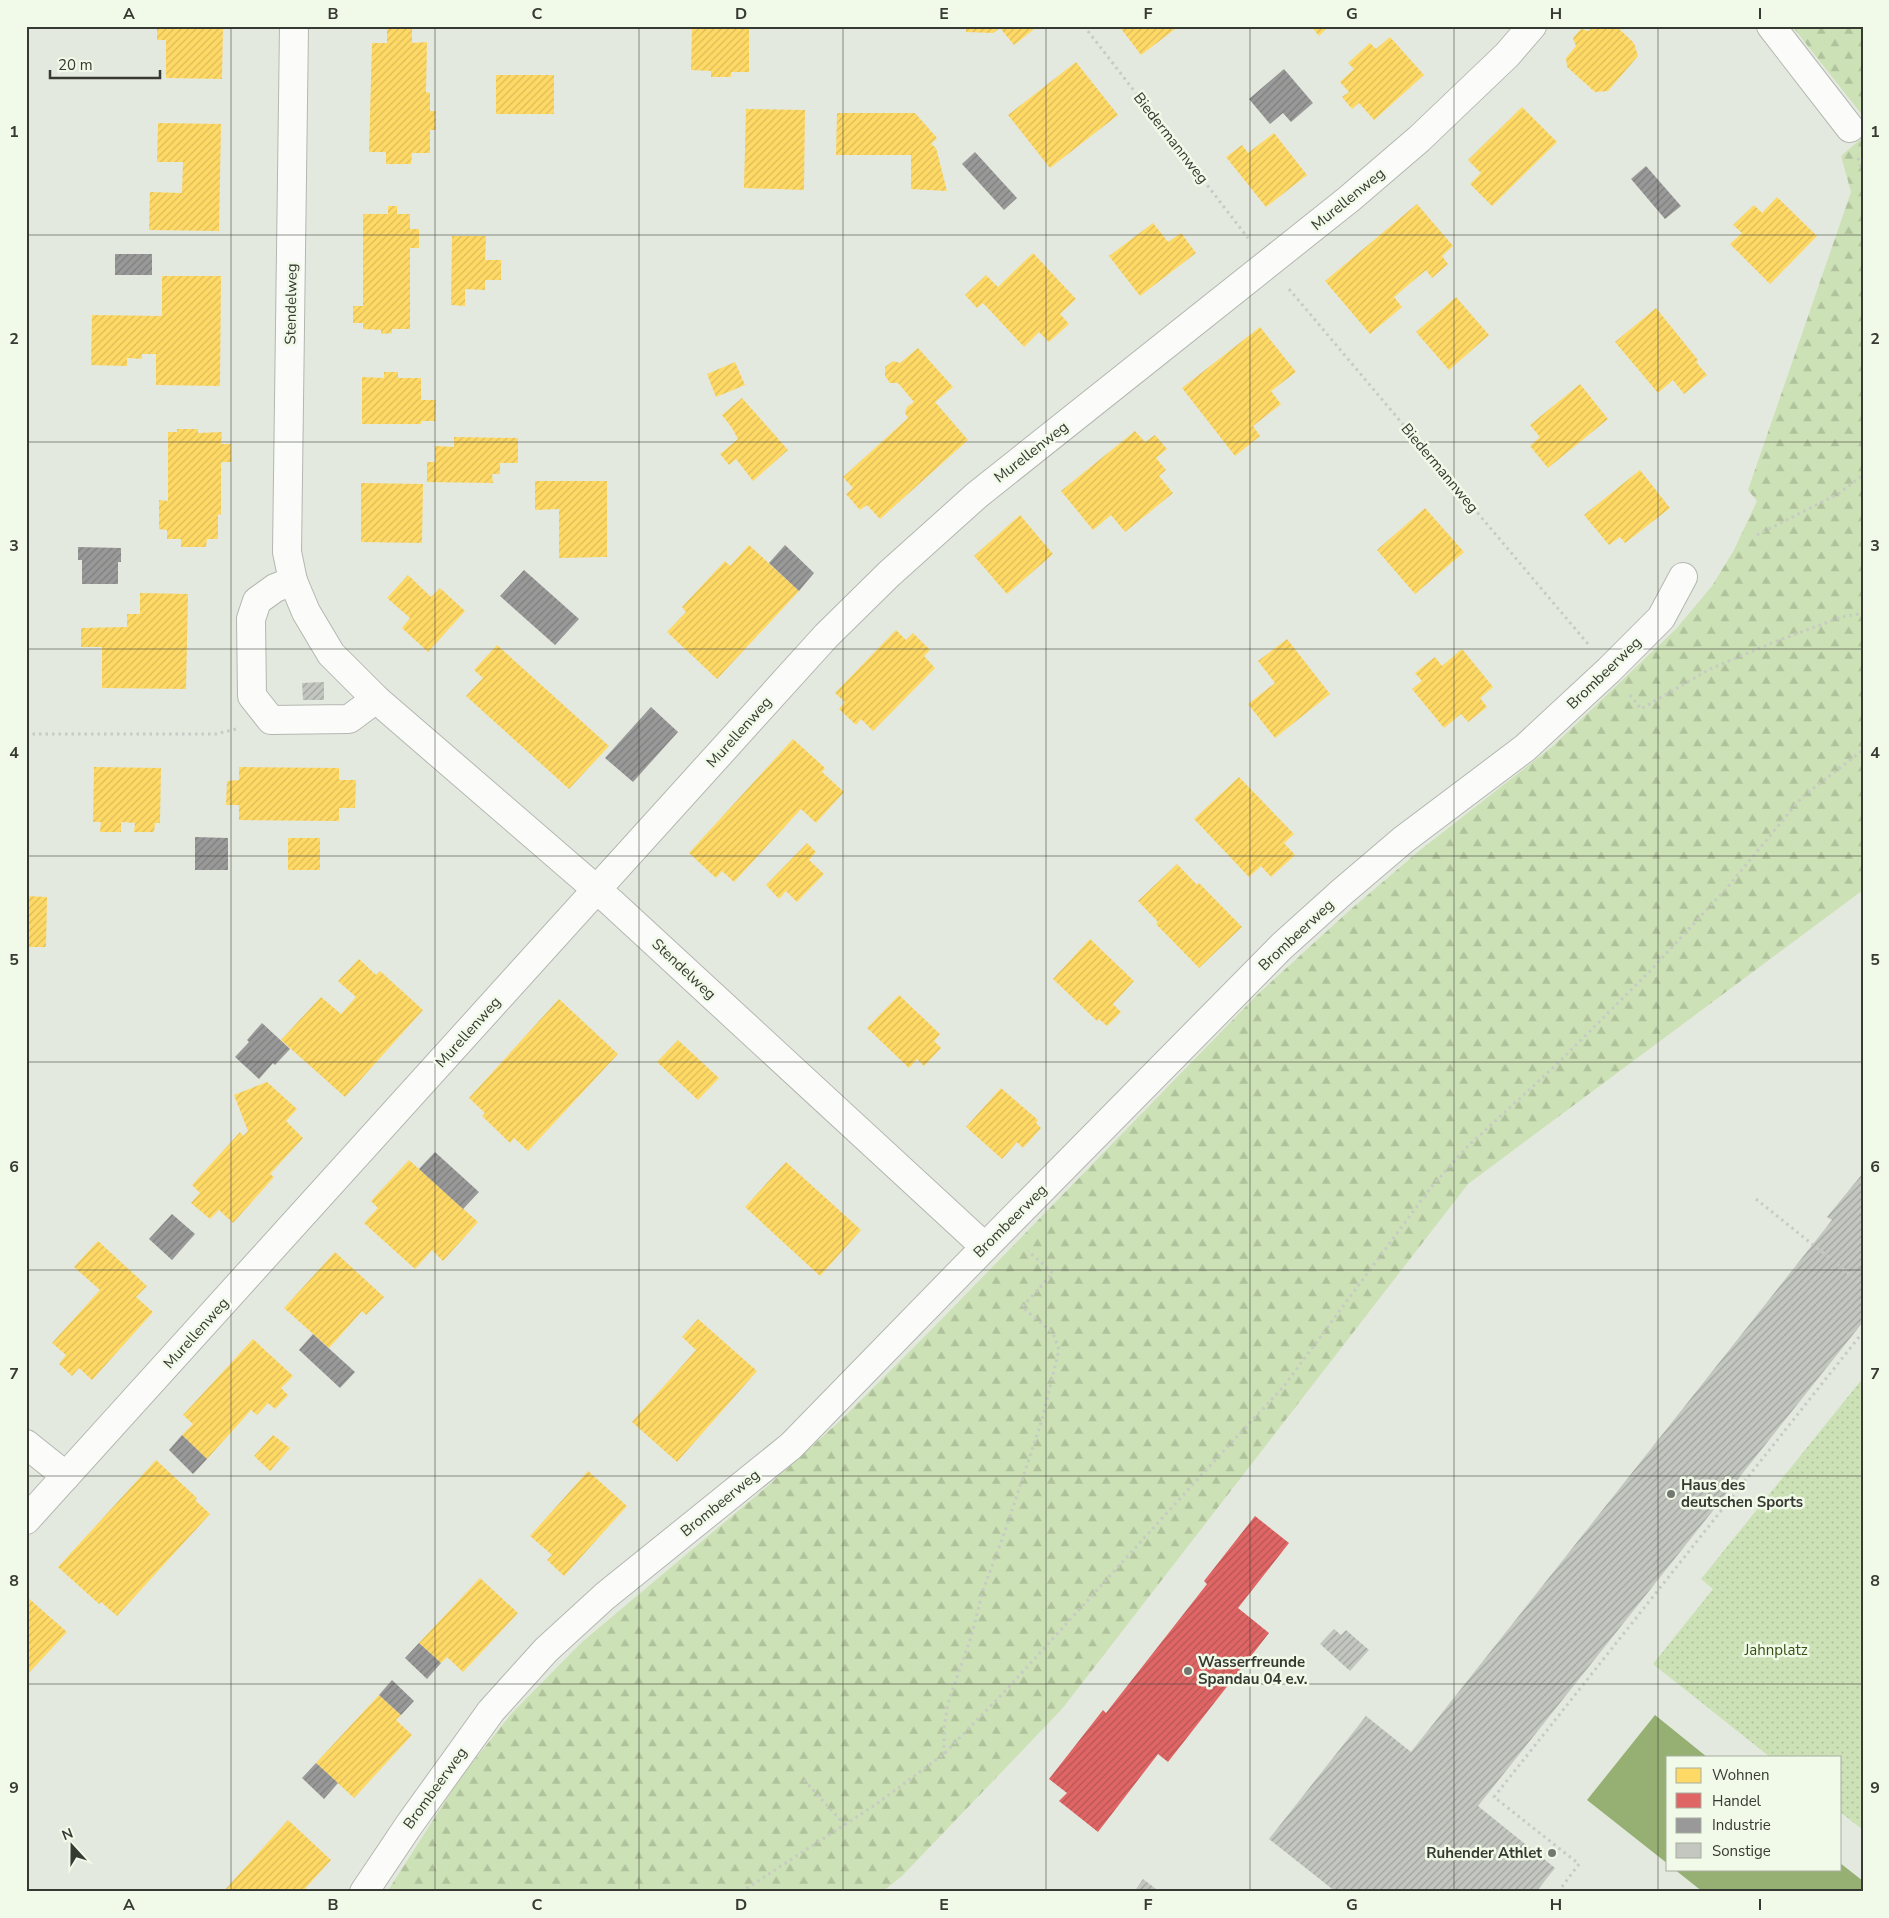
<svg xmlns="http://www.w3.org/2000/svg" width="1889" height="1918" viewBox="0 0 1889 1918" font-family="'Nunito Sans',sans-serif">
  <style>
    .forest { fill: url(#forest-firs) }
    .park { fill: url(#park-dots) }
    .water { fill: #96b074 }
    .homes { fill: url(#homes-hatch) }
    .shops { fill: url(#shops-hatch) }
    .industry { fill: url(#industry-hatch) }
    .building { fill: url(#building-hatch) }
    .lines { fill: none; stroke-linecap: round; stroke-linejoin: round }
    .minor-casing { stroke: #b3b7b0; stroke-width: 30 }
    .path { stroke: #c7cac5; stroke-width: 3; stroke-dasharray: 2.5 4; stroke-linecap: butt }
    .minor { stroke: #fbfcfa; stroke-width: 28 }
    .grid { fill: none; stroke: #373a33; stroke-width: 1; stroke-opacity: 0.55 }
    .poi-dot { fill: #74776f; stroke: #f1fae8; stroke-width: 2 }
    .labels { text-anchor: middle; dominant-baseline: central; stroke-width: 5; stroke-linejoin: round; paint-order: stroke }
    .street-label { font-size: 15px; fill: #373a33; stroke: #f1fae8 }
    .poi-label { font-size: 15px; font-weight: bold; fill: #373a33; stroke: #f1fae8; text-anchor: start }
    .park-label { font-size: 15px; fill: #385015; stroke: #f1fae8 }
    .neatline { fill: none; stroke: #373a33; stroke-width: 2 }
    .grid-label { font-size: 16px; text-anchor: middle; font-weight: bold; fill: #373a33 }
  </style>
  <defs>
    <pattern id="forest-firs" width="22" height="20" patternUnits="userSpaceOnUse" patternTransform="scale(1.25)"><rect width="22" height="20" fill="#cce1b5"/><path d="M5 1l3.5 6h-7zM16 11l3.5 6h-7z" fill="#b0c29c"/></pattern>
    <pattern id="park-dots" width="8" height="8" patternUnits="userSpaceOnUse" patternTransform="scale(1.25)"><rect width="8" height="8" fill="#cce1b5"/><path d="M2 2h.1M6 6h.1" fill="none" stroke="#b0c29c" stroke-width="1.8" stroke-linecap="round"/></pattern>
    <pattern id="homes-hatch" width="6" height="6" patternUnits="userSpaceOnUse" patternTransform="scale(1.25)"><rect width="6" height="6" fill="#ffd966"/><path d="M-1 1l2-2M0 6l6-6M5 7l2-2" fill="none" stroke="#dbbb59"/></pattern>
    <pattern id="shops-hatch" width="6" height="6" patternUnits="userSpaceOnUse" patternTransform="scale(1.25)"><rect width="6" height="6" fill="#e06666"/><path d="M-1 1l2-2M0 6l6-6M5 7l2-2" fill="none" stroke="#b65555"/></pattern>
    <pattern id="industry-hatch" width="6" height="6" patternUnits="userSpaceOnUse" patternTransform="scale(1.25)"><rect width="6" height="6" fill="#999"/><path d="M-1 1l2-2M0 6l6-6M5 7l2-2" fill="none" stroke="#7e7e7d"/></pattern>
    <pattern id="building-hatch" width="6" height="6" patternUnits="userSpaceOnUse" patternTransform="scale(1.25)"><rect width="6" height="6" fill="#c3c7c0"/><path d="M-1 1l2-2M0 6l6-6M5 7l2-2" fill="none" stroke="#9fa39d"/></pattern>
  </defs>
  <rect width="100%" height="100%" fill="#e4e9df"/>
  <g class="forest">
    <polygon points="1792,26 1863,26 1863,116"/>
    <polygon points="1863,137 1863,890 1468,1184 1062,1709 902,1876 882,1892 387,1892 460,1778 512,1713 582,1642 763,1490 841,1420 937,1324 1257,995 1350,910 1419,851 1553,746 1676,629 1712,586 1734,550 1757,501 1748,490 1851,192 1841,156"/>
  </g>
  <polygon class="park" points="1863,1378 1863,1830 1840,1812 1840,1757 1770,1757 1653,1664 1713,1589 1701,1579"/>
  <g class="water">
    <polygon points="1655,1715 1707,1757 1668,1757 1668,1864 1587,1800"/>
    <polygon points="1840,1863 1863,1881 1863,1892 1703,1892 1674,1869 1840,1869"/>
  </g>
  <g class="homes">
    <polygon points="157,26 223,26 222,79 166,78 166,40 157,40"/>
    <polygon points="692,26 749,26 749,72 731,72 731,77 711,77 711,71 691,70"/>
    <polygon points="966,26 1038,26 1014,45 1000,28 993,33 966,32"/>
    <polygon points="1119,26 1179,26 1141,55"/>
    <polygon points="1311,26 1329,26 1319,36"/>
    <polygon points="1593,26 1616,26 1634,43 1638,56 1608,91 1595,92 1567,67 1566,58 1576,46 1573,38 1581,29 1589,31"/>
    <polygon points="387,27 412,27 412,43 427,42 426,92 430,93 430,111 436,111 436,130 430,130 430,153 412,153 411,164 386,164 386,152 369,152 372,43 387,43"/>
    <polygon points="1390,37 1424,75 1374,120 1359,103 1352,109 1342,97 1349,92 1340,82 1354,69 1348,63 1370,43 1376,49"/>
    <polygon points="1076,62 1118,115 1050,168 1008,115"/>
    <rect x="496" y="75" width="58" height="39"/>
    <polygon points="1522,107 1557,142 1492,206 1470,184 1481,173 1468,160"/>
    <polygon points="746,109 805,110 804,190 744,188"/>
    <polygon points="837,113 915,113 937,138 931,144 936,148 947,191 911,189 911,155 836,155"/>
    <polygon points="158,123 221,124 219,231 149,230 150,192 182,193 183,162 157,162"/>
    <polygon points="1274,133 1307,175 1266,207 1226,157 1242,145 1248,153"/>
    <polygon points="1777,197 1817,236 1770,284 1730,244 1742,233 1733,225 1754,205 1762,213"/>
    <polygon points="1417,204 1453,246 1442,256 1448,264 1432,278 1426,270 1394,297 1402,307 1370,334 1325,281"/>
    <polygon points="388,206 397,206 397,214 410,214 410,229 419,229 419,248 410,248 410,329 392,329 392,333 381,334 381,330 363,329 363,323 353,323 353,306 363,306 363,214 388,214"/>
    <polygon points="1153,223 1168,242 1181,233 1196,253 1140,296 1109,256"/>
    <polygon points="452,236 486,236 485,260 501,260 501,280 485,280 485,290 465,289 465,306 451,305"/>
    <polygon points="1033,253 1076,299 1060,314 1069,324 1049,342 1039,332 1024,347 983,303 977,308 965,295 986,275 998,287"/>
    <polygon points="162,276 221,276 220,386 156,385 156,354 142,354 142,359 127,358 127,366 91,365 92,315 162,316"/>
    <polygon points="1456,297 1489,335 1449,370 1416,332"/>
    <polygon points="1656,308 1698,360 1696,362 1707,375 1684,394 1673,380 1658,393 1615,342"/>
    <polygon points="1260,327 1296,372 1271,391 1281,404 1253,426 1260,436 1235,456 1182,388"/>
    <polygon points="918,348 953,387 935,402 968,440 880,519 867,505 860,510 846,494 853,488 843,477 908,418 905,413 907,407 914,402 898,383 890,383 885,376 885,367 893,361 900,363"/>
    <polygon points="735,362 745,385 716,397 707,374"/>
    <polygon points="384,372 398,372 398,378 421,378 421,400 436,400 435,421 421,421 421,424 362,424 362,377 384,378"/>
    <polygon points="1580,384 1608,419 1548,468 1530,446 1540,437 1530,425"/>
    <polygon points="742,398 788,450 753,481 736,459 729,465 720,454 738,439 732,428 722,415"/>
    <polygon points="177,429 198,429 198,433 222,432 221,444 231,444 231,462 221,462 221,514 218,515 218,539 207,539 206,547 181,547 181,539 167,539 167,530 159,529 159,500 168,501 168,432 177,432"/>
    <polygon points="1135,431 1145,442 1155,435 1167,449 1156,458 1166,470 1159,476 1173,493 1125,532 1111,515 1093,530 1061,491"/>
    <polygon points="454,437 518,438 518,463 500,463 500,474 492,474 493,483 427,482 427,462 435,462 435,446 454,447"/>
    <polygon points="1640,470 1670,508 1625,543 1620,537 1609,545 1584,515"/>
    <polygon points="535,481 607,481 607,557 559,558 559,509 535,510"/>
    <polygon points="361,483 423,484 422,543 361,542"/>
    <polygon points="1425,508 1464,552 1415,594 1377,550"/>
    <polygon points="1020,515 1053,554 1007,594 974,556"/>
    <polygon points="749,545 799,591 717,679 667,632 686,612 682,607 725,561 730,566"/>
    <polygon points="408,575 431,597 440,588 465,611 428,652 402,628 410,618 387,598"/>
    <polygon points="140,593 188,594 186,689 102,688 102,647 81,647 81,628 127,627 127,614 140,614"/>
    <polygon points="896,630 906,640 913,633 930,650 924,656 935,668 873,731 861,719 856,725 839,709 845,702 835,693"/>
    <polygon points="1287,639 1330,694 1275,738 1248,704 1275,683 1258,661"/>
    <polygon points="497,645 609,746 569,789 466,696 483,678 474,670"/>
    <polygon points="1462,649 1493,687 1480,698 1487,707 1468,722 1461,714 1444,728 1412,689 1422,681 1415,673 1435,657 1442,666"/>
    <polygon points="793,739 825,768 822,772 844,792 816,823 801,809 734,882 722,871 716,878 689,853"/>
    <polygon points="94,767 161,768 160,823 155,823 154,832 134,832 135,823 121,822 121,832 100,832 101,822 93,822"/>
    <polygon points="239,767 339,768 339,780 356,780 355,808 339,808 339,821 239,820 239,805 226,805 227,781 239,780"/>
    <polygon points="1239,777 1294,834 1284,843 1295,855 1271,877 1261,866 1249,877 1194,819"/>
    <rect x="288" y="838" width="32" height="32"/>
    <polygon points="807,843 816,852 809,860 824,874 797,902 786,891 779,899 766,885"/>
    <polygon points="1177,864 1197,885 1199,883 1242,927 1199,968 1156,924 1158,922 1138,901"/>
    <polygon points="26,896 47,897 46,947 26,947"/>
    <polygon points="1090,939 1134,981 1113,1004 1121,1012 1107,1026 1099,1019 1097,1021 1053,979"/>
    <polygon points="359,959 376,975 380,971 423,1010 345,1097 281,1040 321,997 341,1014 356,997 338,981"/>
    <polygon points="899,995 940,1034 934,1041 941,1048 924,1066 917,1059 909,1068 867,1028"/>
    <polygon points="559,999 618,1054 528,1151 514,1138 510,1143 482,1116 485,1113 469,1098"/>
    <polygon points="678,1040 719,1078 698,1100 657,1062"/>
    <polygon points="267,1082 297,1109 286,1121 303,1138 270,1174 274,1177 233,1223 219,1210 210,1219 191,1203 200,1193 192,1185 240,1132 243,1136 248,1131 234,1095"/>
    <polygon points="1001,1088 1038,1120 1036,1123 1041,1128 1023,1148 1017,1142 1002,1159 966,1127"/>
    <polygon points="409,1160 478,1222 443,1261 432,1250 415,1269 364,1223 378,1208 371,1201"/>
    <polygon points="786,1162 861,1230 820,1276 745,1207"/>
    <polygon points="98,1241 147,1286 136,1297 153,1312 92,1380 79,1368 72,1376 59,1364 66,1355 52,1343 100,1290 74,1267"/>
    <polygon points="335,1252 384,1297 366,1315 362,1311 329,1348 284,1308"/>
    <polygon points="698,1319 757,1371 677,1462 632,1422 696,1350 682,1337"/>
    <polygon points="253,1339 293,1376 281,1388 288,1395 275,1409 268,1403 257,1415 251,1410 207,1459 182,1435 193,1424 183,1415"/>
    <polygon points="273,1435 290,1448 270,1471 254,1456"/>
    <polygon points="156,1460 197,1498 195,1500 210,1514 117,1616 101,1602 99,1604 58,1567"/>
    <polygon points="588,1471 627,1506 564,1576 547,1560 552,1555 530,1536"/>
    <polygon points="480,1578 518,1613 463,1672 447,1657 441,1663 419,1643"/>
    <polygon points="26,1596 67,1632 26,1676"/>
    <polygon points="379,1695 401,1715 396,1720 412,1735 354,1798 316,1763"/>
    <polygon points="288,1820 331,1860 302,1892 223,1892"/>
  </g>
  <polygon class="shops" points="1255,1516 1289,1543 1238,1608 1269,1633 1168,1762 1158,1754 1098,1832 1059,1801 1067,1793 1049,1779 1103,1710 1106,1713 1207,1584 1204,1581"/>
  <g class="industry">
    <polygon points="1284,69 1313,103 1291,122 1283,113 1270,124 1249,99"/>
    <polygon points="975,152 1017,198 1004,210 962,164"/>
    <polygon points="1646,166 1681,206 1665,219 1631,179"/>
    <rect x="115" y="254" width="37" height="21"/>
    <polygon points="785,545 814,573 799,591 769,563"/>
    <polygon points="78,547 121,548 121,562 118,562 118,584 82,584 82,560 78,560"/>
    <polygon points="524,570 579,619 555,645 500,596"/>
    <polygon points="651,707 678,732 633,782 605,758"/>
    <polygon points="195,837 228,838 228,870 195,870"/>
    <polygon points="262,1023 290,1049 275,1065 273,1063 259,1079 235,1057 249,1042 247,1040"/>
    <polygon points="435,1152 479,1192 463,1209 419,1169"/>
    <polygon points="172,1214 195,1234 172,1260 149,1239"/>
    <polygon points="313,1334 355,1372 340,1388 299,1350"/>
    <polygon points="182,1435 207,1459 193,1474 169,1450"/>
    <polygon points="419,1643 441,1663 427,1679 405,1658"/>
    <polygon points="392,1680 414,1701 401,1715 379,1695"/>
    <polygon points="316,1763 338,1783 324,1799 302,1778"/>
  </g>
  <g class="building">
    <polygon points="324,682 324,700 303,700 302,683"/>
    <polygon points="1863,1173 1863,1322 1478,1806 1555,1868 1536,1892 1336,1892 1269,1839 1366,1716 1411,1752 1832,1220 1827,1217"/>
    <polygon points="1334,1629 1341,1635 1346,1630 1369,1650 1350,1671 1320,1644"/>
    <polygon points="1143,1879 1160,1892 1134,1892"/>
  </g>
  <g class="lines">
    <g class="minor-casing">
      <g id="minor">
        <polyline points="294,26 287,552 293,581 306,612 331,654 376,699 611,902 985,1247"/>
        <polyline points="1771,26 1850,128"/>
        <polyline points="293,581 275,588 257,601 251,619 252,696 271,720 349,719 376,699"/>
        <polyline points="26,1444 66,1476"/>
        <polyline points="26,1520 826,636 889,574 977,495 1349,199 1419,139 1507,55 1532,26"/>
        <polyline points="364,1892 409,1825 491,1711 546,1650 605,1596 791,1446 985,1247 1282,946 1342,892 1403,840 1525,748 1609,670 1661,618 1683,577"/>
      </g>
    </g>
    <g class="path">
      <polyline points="1084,26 1248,238"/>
      <polyline points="1858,158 1863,174"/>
      <polyline points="1289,289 1588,644"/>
      <polyline points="1757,535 1838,494 1863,475"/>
      <polyline points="1630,695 1641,709 1710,669 1774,642 1842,617 1863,613"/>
      <polyline points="26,734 216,734 236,729"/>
      <polyline points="1756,1199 1863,1285"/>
      <polyline points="944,1754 944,1729 948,1703 972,1634 983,1590 1003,1537 1042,1420 1059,1350 1053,1333 1022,1307 1053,1273 1028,1251"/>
      <polyline points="804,1780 845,1825"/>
      <polyline points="741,1892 875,1805 944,1754 1008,1688 1195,1482 1284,1386 1432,1186 1467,1147 1554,1067 1649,972 1726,889 1802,797 1863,750"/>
      <polyline points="1558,1892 1579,1864 1494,1797 1863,1332"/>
    </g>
    <use href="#minor" class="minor"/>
  </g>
  <path class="grid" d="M 231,26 L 231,1892M 435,26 L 435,1892M 639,26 L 639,1892M 843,26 L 843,1892M 1046,26 L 1046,1892M 1250,26 L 1250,1892M 1454,26 L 1454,1892M 1658,26 L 1658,1892M 26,235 L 1863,235M 26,442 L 1863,442M 26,649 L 1863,649M 26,856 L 1863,856M 26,1062 L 1863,1062M 26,1270 L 1863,1270M 26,1476 L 1863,1476M 26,1684 L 1863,1684"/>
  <g class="poi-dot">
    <circle cx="1671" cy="1494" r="5"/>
    <circle cx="1188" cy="1671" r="5"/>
    <circle cx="1552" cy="1853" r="5"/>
  </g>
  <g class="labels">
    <g class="street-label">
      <text transform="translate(1171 138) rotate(52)">Biedermannweg</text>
      <text transform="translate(1348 199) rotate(-39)">Murellenweg</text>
      <text transform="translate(291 304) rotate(-89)">Stendelweg</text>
      <text transform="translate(1031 452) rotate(-38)">Murellenweg</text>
      <text transform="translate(1440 468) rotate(50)">Biedermannweg</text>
      <text transform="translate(1604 673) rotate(-44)">Brombeerweg</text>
      <text transform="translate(739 732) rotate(-48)">Murellenweg</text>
      <text transform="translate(1296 935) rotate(-43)">Brombeerweg</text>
      <text transform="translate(684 969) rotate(43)">Stendelweg</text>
      <text transform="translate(468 1032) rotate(-48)">Murellenweg</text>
      <text transform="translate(1010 1221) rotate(-45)">Brombeerweg</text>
      <text transform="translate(196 1333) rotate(-48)">Murellenweg</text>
      <text transform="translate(720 1503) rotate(-39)">Brombeerweg</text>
      <text transform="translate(435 1788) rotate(-54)">Brombeerweg</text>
    </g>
    <g class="poi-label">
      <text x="1681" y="1485">Haus des<tspan x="1681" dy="17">deutschen Sports</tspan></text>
      <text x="1198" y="1662">Wasserfreunde<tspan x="1198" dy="17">Spandau 04 e.v.</tspan></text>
      <text x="1542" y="1853" text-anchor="end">Ruhender Athlet</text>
    </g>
    <g class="park-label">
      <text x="1776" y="1650">Jahnplatz</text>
    </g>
  </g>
  <rect width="1889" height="1918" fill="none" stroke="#f1fae8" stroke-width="55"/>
  <rect x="1666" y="1756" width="175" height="115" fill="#f1fae8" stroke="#a7ada0"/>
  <rect x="1676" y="1768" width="25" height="15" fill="#ffd966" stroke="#a7ada0"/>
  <text x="1712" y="1780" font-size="15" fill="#373a33">Wohnen</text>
  <rect x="1676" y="1793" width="25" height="15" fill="#e06666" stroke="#a7ada0"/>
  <text x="1712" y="1806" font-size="15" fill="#373a33">Handel</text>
  <rect x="1676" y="1818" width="25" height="15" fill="#999999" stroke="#a7ada0"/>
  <text x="1712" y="1830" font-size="15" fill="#373a33">Industrie</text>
  <rect x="1676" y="1843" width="25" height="15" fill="#c3c7c0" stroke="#a7ada0"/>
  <text x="1712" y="1856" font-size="15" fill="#373a33">Sonstige</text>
  <g transform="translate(72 1846) rotate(339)" stroke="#f1fae8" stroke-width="4" paint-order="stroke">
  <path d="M0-4L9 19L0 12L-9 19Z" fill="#373a33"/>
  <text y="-8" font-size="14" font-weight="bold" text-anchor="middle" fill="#373a33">N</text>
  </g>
  <path d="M50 70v8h110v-8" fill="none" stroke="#373a33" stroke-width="2.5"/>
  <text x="58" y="70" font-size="15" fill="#373a33" stroke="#f1fae8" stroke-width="4" paint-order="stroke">20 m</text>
  <rect x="28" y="28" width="1834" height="1862" class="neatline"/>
  <g class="grid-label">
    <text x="129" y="19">A</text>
    <text x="333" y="19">B</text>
    <text x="537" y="19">C</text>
    <text x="741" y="19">D</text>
    <text x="944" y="19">E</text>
    <text x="1148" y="19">F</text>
    <text x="1352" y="19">G</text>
    <text x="1556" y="19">H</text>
    <text x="1760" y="19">I</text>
    <text x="14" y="137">1</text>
    <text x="1875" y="137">1</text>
    <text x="14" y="344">2</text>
    <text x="1875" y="344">2</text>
    <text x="14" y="551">3</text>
    <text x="1875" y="551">3</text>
    <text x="14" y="758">4</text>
    <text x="1875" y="758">4</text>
    <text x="14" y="965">5</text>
    <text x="1875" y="965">5</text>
    <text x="14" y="1172">6</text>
    <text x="1875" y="1172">6</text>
    <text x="14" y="1379">7</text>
    <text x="1875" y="1379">7</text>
    <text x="14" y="1586">8</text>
    <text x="1875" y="1586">8</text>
    <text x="14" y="1793">9</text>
    <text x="1875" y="1793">9</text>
    <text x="129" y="1910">A</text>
    <text x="333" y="1910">B</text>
    <text x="537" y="1910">C</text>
    <text x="741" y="1910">D</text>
    <text x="944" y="1910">E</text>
    <text x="1148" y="1910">F</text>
    <text x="1352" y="1910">G</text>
    <text x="1556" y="1910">H</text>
    <text x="1760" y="1910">I</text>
  </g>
</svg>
